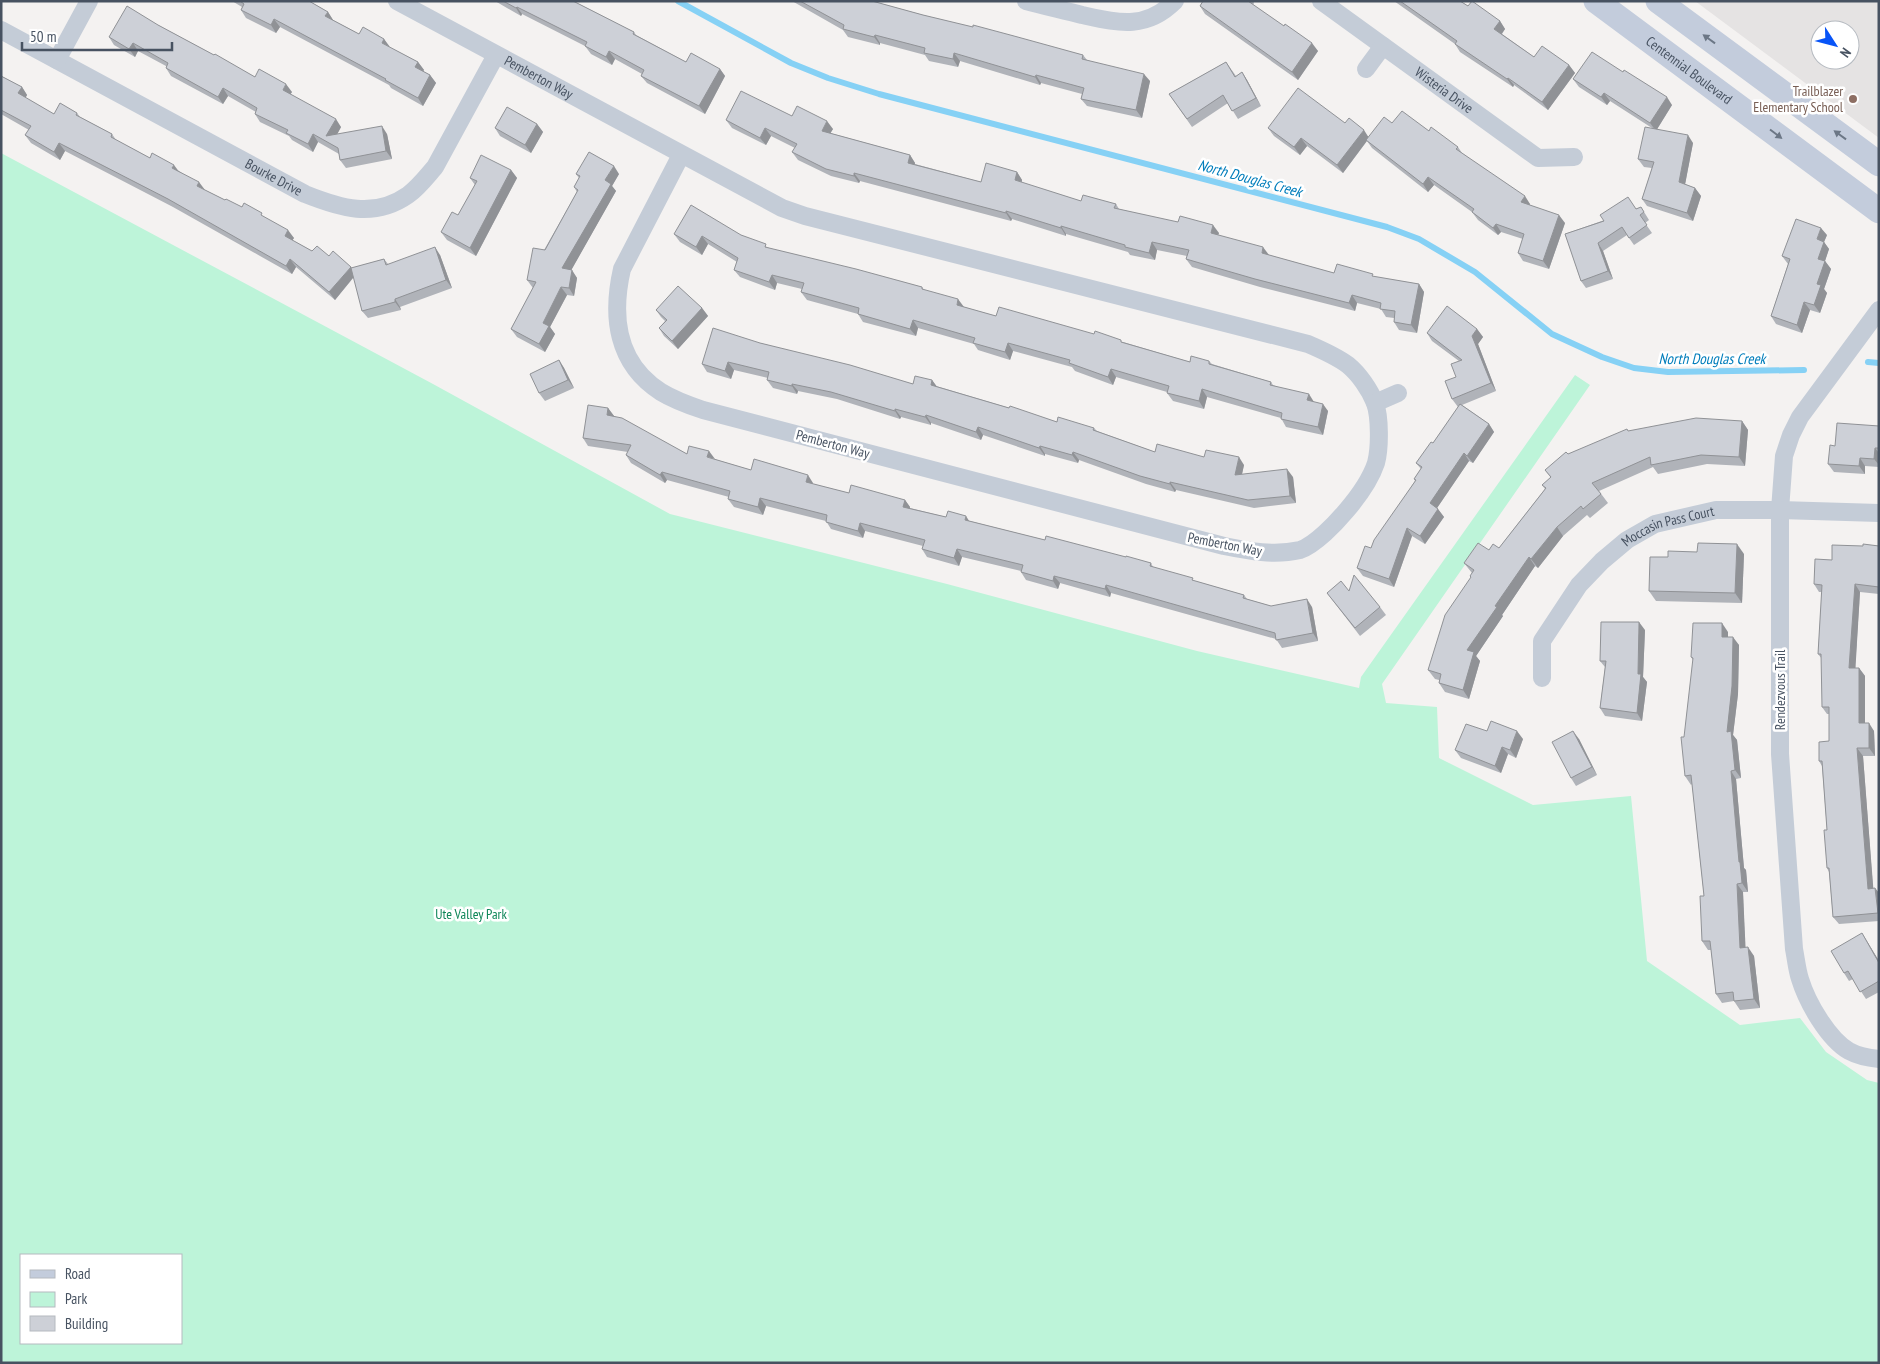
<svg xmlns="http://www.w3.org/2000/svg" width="1880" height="1364" viewBox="0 0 1880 1364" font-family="'PT Sans Narrow',sans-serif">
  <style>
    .education { fill: #e5e3e3; fill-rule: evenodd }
    .green { fill: #bdf4d9; fill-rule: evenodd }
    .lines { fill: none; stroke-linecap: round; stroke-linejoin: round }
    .stream { stroke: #86d1f5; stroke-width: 6 }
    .minor { stroke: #c4ccd7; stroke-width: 18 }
    .secondary { stroke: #c3ccdc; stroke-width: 25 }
    .wall { fill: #b0b3b9 }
    .shaded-wall { fill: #909296 }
    .building { fill: #cdd0d7; stroke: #909296 }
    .oneway { fill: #6c7786 }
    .education-dot { fill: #8d6e63; stroke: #fff; stroke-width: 2 }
    .labels { text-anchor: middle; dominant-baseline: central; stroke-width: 5; stroke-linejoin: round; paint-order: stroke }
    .street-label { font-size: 14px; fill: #475261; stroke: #fff }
    .education-label { font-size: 14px; fill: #785e54; stroke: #fff; text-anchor: end }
    .park-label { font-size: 14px; fill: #0e8658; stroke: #fff }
    .water-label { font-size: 15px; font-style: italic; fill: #007dbb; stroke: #fff }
  </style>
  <rect width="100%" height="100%" fill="#f4f2f1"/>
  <path class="education" d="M 1695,1 L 1879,1 L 1879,138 ZM 1820,30 L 1850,30 L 1850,60 L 1820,60 Z"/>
  <path class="green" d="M 1,153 L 433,384 L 670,514 L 947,584 L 1197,651 L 1359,688 L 1361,677 L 1575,375 L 1590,385 L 1382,684 L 1386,703 L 1437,707 L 1439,758 L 1533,805 L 1631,796 L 1647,961 L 1740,1025 L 1800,1018 L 1826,1052 L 1867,1080 L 1879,1083 L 1879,1363 L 1,1363 ZM 21,1255 L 181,1255 L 181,1343 L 21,1343 Z"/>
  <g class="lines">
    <g class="stream">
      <polyline points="678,1 791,63 828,78 879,94 1387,227 1419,239 1475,272 1552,334 1602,357 1634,368 1668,372 1804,370"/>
      <polyline points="1868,362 1879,363"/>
    </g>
    <g class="minor">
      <path id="s1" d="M 397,1 L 782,208 L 805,216 L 1308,344 C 1322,350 1336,356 1348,365 C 1359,374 1370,390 1375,403 C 1380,417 1380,448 1376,463 C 1370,481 1358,497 1346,511 C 1336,523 1315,545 1300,550 C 1274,556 1249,551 1224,546 L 703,410 C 688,405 674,400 661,392 C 617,364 611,317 622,269 L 681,155"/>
      <path d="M 1026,1 C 1044,6 1063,10 1082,15 C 1119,23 1146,30 1175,1"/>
      <path id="s2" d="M 1321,1 L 1538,158 L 1574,157"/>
      <path id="s3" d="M 1,30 L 305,194 C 340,208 374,219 408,195 C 419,187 427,176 435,167 L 496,55"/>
      <polyline points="57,60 89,1"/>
      <polyline points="1366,69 1383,46"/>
      <path d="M 1879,310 L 1800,417 L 1791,435 L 1784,456 L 1780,510 L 1780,754 L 1794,949 C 1796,959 1797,970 1800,979 C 1807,1002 1828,1039 1849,1051 C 1858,1056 1869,1058 1879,1059"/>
      <polyline points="1375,403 1398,393"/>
      <path id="s4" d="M 1542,678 L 1542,641 L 1579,585 L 1602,561 L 1627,540 L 1655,524 L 1716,510 L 1780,510 L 1879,513"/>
    </g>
    <g class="secondary">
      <path id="s5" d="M 1596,1 L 1879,211"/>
      <polyline points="1658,1 1879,164"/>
    </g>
  </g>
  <g class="wall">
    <polygon points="232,1 309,1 328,12 333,20 359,34 384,39 389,47 418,62 424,70 423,71 430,75 436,83 423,106 391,88 389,85 280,27 276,33 246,18 241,10 242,7"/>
    <polygon points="495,1 573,1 634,32 636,35 686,62 720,69 725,76 705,114 647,83 641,76 642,74 615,59 612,65 591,54 585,46 522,14 521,16"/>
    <polygon points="792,1 872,1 923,15 1083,55 1087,60 1150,81 1142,118 1087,106 1081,99 1082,94 1041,83 1040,85 960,61 958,67 929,61 925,55 880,43 880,45 848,37 843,30"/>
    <polygon points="1203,1 1253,1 1254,3 1253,5 1318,51 1298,80 1205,14 1200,6"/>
    <polygon points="1394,1 1460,1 1468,6 1500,21 1505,29 1502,34 1534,57 1569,65 1575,73 1548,110 1514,85 1513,87 1460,52 1455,44"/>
    <polygon points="158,25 255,77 292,92 290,94 341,127 337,134 387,134 392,159 346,168 340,160 339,154 318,142 313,152 292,140 289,136 260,122 255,114 256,112 228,96 223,104 171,76 166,68 166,66 138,51 135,57 114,45 109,37"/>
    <polygon points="1226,62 1236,76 1242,72 1247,80 1261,106 1238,119 1228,103 1192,127 1169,94"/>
    <polygon points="1,76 22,87 27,95 25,98 54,114 77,113 80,117 112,134 116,140 150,158 179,171 205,190 225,200 266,218 294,238 292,240 312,251 329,256 352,268 384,259 388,264 440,255 452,288 400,307 401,310 368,318 362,311 354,277 335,300 296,267 292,274 173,207 65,151 60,160 31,143 25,135 29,130 1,114"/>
    <polygon points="1573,79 1672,105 1657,129 1693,143 1685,184 1695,188 1701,196 1693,221 1647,206 1642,199 1652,168 1644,167 1638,159 1652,128 1610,101 1607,105 1579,87"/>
    <polygon points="792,116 833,129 830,133 910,155 915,163 915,164 981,182 1017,172 1022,180 1022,183 1081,201 1116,204 1119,209 1219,233 1218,235 1269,255 1334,273 1375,277 1419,284 1424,292 1417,333 1399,330 1394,322 1394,318 1386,317 1381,309 1357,303 1355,311 1260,287 1192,267 1186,259 1187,256 1157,250 1155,260 1130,255 1128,252 1066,234 1066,236 1012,219 1011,221 860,181 859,183 831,176 798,160 792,152 795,148 771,136 766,145 732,128 726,120"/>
    <polygon points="1345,123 1369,137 1392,123 1429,131 1458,147 1462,153 1530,204 1530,205 1565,223 1549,269 1523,261 1518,253 1523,239 1501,232 1498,235 1478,220 1472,212 1434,185 1428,192 1372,148 1367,141 1343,173 1307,146 1300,155 1274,136 1268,128"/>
    <polygon points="537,124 543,132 531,153 500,136 495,128"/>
    <polygon points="511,170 517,178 476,256 447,240 441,232 458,215 475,185 470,178"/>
    <polygon points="576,174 619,174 612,186 616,191 571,270 577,278 574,296 567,295 550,327 555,334 545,352 517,337 511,329 533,288 527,280 577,192 574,187 579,178"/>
    <polygon points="1641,207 1649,220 1645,223 1652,233 1634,245 1627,235 1603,251 1613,279 1586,288 1581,281 1565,234"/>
    <polygon points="674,234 741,235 769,248 922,287 924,290 964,307 996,316 1123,342 1190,362 1209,361 1212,364 1271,382 1273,385 1314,402 1328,411 1323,435 1286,427 1281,418 1207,397 1204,409 1173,401 1167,393 1167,392 1116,377 1113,385 1075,371 1072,367 1013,351 1010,360 978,350 974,344 918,328 916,336 863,322 858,314 807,300 801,292 802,289 777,283 775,290 740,277 734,270 737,262 708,244 702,255 680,242"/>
    <polygon points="1827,235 1824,242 1829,249 1825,261 1831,269 1824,289 1827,293 1820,313 1810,310 1802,333 1776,324 1771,316 1788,264 1782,256"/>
    <polygon points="702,308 708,316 678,349 664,336 659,328 665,321 661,317 656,310"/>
    <polygon points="1477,329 1483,337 1478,344 1496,391 1462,405 1489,424 1494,432 1473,463 1469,461 1437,508 1444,517 1425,544 1412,536 1394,587 1363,576 1357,568 1371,548 1415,481 1414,479 1421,469 1416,463 1433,443 1459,406 1458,407 1452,399 1459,361 1432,341 1427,333"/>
    <polygon points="760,343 913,384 932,380 936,386 1057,422 1094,428 1097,431 1155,452 1204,457 1244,465 1242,474 1293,477 1296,503 1254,508 1176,490 1175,492 1146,484 1079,460 1078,463 1045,454 1045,456 983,435 981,440 931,423 931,425 901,417 900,419 837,399 798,391 797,394 773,388 767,380 768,378 734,370 731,379 707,372 702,364"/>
    <polygon points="559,360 564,368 574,388 545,401 539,393"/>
    <polygon points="608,408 614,416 687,454 714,459 751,470 813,483 813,484 849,493 905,500 910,507 910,508 946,517 970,521 1045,540 1151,563 1153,567 1195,581 1244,595 1247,599 1271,606 1312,607 1318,641 1282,648 1276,639 1111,593 1110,597 1060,583 1058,589 1026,580 1021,572 1021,571 962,557 959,566 927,557 922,549 923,546 865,531 863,538 831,529 826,521 766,506 763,515 734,507 728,499 729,497 667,480 665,483 631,463 626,455 628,452 588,446 583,438"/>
    <polygon points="1742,421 1748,430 1745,466 1707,464 1658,474 1653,467 1599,491 1608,503 1590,518 1587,515 1563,536 1538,568 1535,566 1502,615 1503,616 1476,656 1480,661 1469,699 1445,692 1439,683 1439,680 1435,679 1428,670 1471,578 1472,573 1464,563 1499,548 1545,489 1542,485 1551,478 1545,470 1568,454 1629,431"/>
    <polygon points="1879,426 1879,467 1865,466 1865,474 1834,472 1828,464 1835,446"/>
    <polygon points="1863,546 1879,546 1879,594 1860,592 1855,668 1859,668 1865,676 1865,723 1874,731 1875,756 1863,756 1873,888 1875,888 1879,893 1879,921 1839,924 1833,917 1829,872 1827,868 1827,830 1822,766 1819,761 1829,741 1829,714 1827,714 1822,707 1822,659 1818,654 1822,592 1819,592 1814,584 1832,560"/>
    <polygon points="1744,554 1742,603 1656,601 1649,591 1668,557"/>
    <polygon points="1349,591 1380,607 1386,615 1360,636 1327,593"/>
    <polygon points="1645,630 1643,677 1647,682 1642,721 1605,716 1600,708 1605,667 1600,661"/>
    <polygon points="1728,632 1728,637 1739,645 1738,694 1733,735 1737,740 1741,778 1736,779 1744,868 1746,870 1748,892 1743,892 1745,948 1754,956 1760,1008 1740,1010 1734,1001 1722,1003 1716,994 1711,950 1708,950 1702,941 1704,896 1692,784 1691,785 1685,776 1693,660 1691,657"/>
    <polygon points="1487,731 1523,739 1516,758 1508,754 1501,773 1461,758 1455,750"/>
    <polygon points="1579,739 1597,775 1576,786 1571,778"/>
    <polygon points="1862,933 1879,961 1879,992 1866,999 1853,979 1849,981 1844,973"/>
  </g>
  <g class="shaded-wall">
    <polygon points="517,7 522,14 521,16 516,8"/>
    <polygon points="328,12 333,20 331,24 325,16"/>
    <polygon points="274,19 280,27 276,33 271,25"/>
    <polygon points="1500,21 1505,29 1500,36 1494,29"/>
    <polygon points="875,35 880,43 880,45 874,37"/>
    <polygon points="384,39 390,47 382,43"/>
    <polygon points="133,43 138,51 135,57 129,49"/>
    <polygon points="1312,43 1318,51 1298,80 1292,72"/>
    <polygon points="609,51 615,59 612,65 606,57"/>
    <polygon points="954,53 960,61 958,67 953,59"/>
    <polygon points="418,62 424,70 421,75 415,67"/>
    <polygon points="1569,65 1575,73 1548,110 1542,102"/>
    <polygon points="720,69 725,76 705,114 699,106"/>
    <polygon points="1242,72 1247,80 1261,106 1256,98"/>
    <polygon points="1144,74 1150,81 1142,118 1136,110"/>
    <polygon points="430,75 436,83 423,106 418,98"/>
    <polygon points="1036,75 1041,83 1040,85 1035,77"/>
    <polygon points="1508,78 1514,85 1513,87 1507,79"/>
    <polygon points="286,84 292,92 288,98 283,90"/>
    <polygon points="22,87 27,95 24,101 18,93"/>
    <polygon points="223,88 228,96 223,104 218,97"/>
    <polygon points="1604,93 1610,101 1607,105 1601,97"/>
    <polygon points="1667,97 1672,105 1656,131 1650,123"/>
    <polygon points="336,119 341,127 332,144 326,136"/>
    <polygon points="827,121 833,129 827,139 822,131"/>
    <polygon points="537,124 543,132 531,153 525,145"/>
    <polygon points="382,126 387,134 392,159 386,151"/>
    <polygon points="765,128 771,136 766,145 760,138"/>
    <polygon points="1364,130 1369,138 1343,173 1337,165"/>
    <polygon points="313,134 318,142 313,152 308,144"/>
    <polygon points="1688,135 1693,143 1684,190 1679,182"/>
    <polygon points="1301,138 1307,146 1300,155 1294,147"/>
    <polygon points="59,143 65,151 60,160 54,152"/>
    <polygon points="910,155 915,163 913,170 908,163"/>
    <polygon points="174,165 180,173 172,168"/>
    <polygon points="614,166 619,174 612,186 616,191 568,276 562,268 605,180"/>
    <polygon points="511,170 517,178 476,256 470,248"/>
    <polygon points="1017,172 1022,180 1020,188 1015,180"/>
    <polygon points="854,173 860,181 859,183 854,176"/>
    <polygon points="1428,177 1434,185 1428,192 1423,184"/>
    <polygon points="199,182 205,190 197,186"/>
    <polygon points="1695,188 1701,196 1693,221 1687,213"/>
    <polygon points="1525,196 1530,204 1526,210 1521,202"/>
    <polygon points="1006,211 1012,219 1011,221 1006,213"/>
    <polygon points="1559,215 1565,223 1549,269 1543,261"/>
    <polygon points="1496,224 1501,232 1498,235 1493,228"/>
    <polygon points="1213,225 1219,233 1216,240 1211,233"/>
    <polygon points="1061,226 1066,234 1066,236 1061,228"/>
    <polygon points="1821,228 1827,235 1824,242 1829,249 1825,261 1831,269 1824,289 1827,293 1820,313 1814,305 1817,284 1818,259 1817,239"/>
    <polygon points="288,230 294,238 290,244 285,236"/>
    <polygon points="702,236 708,244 702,255 696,247"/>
    <polygon points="1152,242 1157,250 1155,260 1149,253"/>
    <polygon points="1598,243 1603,251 1613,279 1608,271"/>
    <polygon points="435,247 440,255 452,288 446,280"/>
    <polygon points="1263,247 1269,255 1267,261 1262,253"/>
    <polygon points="290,259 296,267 292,274 286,266"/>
    <polygon points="351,267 356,274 335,300 329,292"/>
    <polygon points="572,270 577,278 574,296 569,288"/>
    <polygon points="772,275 777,283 775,290 769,282"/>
    <polygon points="1419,284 1424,292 1417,333 1411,325"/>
    <polygon points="561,287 567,295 550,327 555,334 545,352 539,344 543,323"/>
    <polygon points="1352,295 1357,303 1355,311 1349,303"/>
    <polygon points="395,299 400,307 401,310 395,302"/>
    <polygon points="958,299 964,307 957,305"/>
    <polygon points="1804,302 1810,310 1802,333 1797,325"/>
    <polygon points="702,308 708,316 678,349 672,341"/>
    <polygon points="913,320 918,328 916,336 910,329"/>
    <polygon points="1477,329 1483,337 1478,344 1496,391 1491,383 1472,336"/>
    <polygon points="1008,343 1013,351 1010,360 1005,352"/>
    <polygon points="559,360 564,368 574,388 568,380"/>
    <polygon points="728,362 734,370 731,379 725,371"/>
    <polygon points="1111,369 1116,377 1113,385 1108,377"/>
    <polygon points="932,380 938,388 931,385"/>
    <polygon points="792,384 798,391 797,394 792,386"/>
    <polygon points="1202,389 1207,397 1204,409 1199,401"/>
    <polygon points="1309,394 1314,402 1307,400"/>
    <polygon points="1323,404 1328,411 1323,435 1318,427"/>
    <polygon points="608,408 614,416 613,423 607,415"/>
    <polygon points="895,409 901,417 900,419 895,411"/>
    <polygon points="926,415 931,423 931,425 925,417"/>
    <polygon points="1742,421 1748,430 1745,466 1739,457"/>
    <polygon points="1489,424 1494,432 1473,463 1467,456"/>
    <polygon points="978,427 983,435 981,440 976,432"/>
    <polygon points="1040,446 1045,454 1045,456 1039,448"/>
    <polygon points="1875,448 1879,453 1879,465 1874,459"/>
    <polygon points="709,451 715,459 707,457"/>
    <polygon points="1073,452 1079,460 1078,463 1072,455"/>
    <polygon points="1464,453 1469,461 1435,511 1430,503"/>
    <polygon points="1239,457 1244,465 1240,483 1235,475"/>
    <polygon points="1860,458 1865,466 1865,474 1859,466"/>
    <polygon points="1287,469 1293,477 1296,503 1290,496"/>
    <polygon points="662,472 667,480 665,483 660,475"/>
    <polygon points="808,475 813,483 811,490 806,482"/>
    <polygon points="1170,482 1176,490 1175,492 1170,484"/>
    <polygon points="760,498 766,506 763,515 758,507"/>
    <polygon points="905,500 910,507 909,514 903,507"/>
    <polygon points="1438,509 1444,517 1425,544 1420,536"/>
    <polygon points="966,516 971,524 965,520"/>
    <polygon points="860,523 865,531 863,538 858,531"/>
    <polygon points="1557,527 1563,536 1538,568 1531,559"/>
    <polygon points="1407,528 1412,536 1394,587 1389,579"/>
    <polygon points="1737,544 1744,554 1742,603 1735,593"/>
    <polygon points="957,549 962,557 959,566 954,558"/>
    <polygon points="1529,557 1535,566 1502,615 1503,616 1476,656 1480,661 1469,699 1463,690 1467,650 1495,606"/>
    <polygon points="1054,576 1060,583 1058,589 1053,581"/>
    <polygon points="1855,584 1860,592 1855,676 1849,668"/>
    <polygon points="1106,585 1111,593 1110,597 1105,589"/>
    <polygon points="1307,599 1312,607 1318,641 1313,633"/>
    <polygon points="1639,622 1645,630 1643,677 1647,682 1642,721 1637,713"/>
    <polygon points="1722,623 1728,632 1728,645 1722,637"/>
    <polygon points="1733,637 1739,645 1738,694 1733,735 1737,740 1741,778 1735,770 1727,732"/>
    <polygon points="1859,668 1865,676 1865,731 1859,723"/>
    <polygon points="1869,723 1874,731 1875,756 1869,748"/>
    <polygon points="1517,731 1523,739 1516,758 1510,750"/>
    <polygon points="1573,731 1579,739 1597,775 1592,767"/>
    <polygon points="1502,747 1508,754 1501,773 1495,766"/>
    <polygon points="1857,748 1863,756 1874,897 1868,889"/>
    <polygon points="1731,771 1736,779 1744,868 1746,870 1748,892 1742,883 1739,862"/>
    <polygon points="1737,884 1743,892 1746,957 1740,948"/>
    <polygon points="1875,888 1879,893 1879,914 1878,913"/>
    <polygon points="1862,933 1879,961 1879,963"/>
    <polygon points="1748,947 1754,956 1760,1008 1754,999"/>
  </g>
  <g class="building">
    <polygon points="240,1 309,1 328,12 325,16 359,34 363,27 384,39 382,43 418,62 415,67 430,75 418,98 385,80 386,79 274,19 271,25 241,10 244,4"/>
    <polygon points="503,1 573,1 634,32 633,34 686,62 691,53 720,69 699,106 641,76 644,70 609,51 606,57 585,46 587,42 517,7 516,8"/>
    <polygon points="800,1 872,1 923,15 973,27 973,25 1014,36 1083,55 1082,59 1144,74 1136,110 1081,99 1084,88 1036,75 1035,77 954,53 953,59 924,53 925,48 875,35 874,37 843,29 844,25"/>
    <polygon points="1203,1 1248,1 1284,26 1285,24 1312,43 1292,72 1200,6"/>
    <polygon points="1400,1 1460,1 1468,6 1472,1 1500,21 1494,29 1534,57 1542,46 1569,65 1542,102 1508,78 1507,79 1455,44 1457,41"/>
    <polygon points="127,6 158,25 214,55 215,54 255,77 259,69 286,84 283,90 336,119 326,136 382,126 386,151 340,160 338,148 313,134 308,144 286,133 288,130 255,114 257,108 223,88 218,97 166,68 168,63 133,43 129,49 109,37"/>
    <polygon points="1592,52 1623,72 1624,70 1667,97 1650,123 1604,93 1601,97 1573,79"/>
    <polygon points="1226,62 1235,77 1242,72 1256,98 1232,111 1223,95 1187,119 1169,94"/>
    <polygon points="1,76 22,87 18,93 54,114 60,103 77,113 76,115 112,134 111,137 150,158 152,153 174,165 172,168 199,182 197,186 225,200 226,199 242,207 244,203 262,213 261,215 288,230 285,236 312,251 317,246 329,256 333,251 351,267 329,292 290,259 286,266 168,199 59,143 54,152 25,135 31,126 1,110"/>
    <polygon points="1298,88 1345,123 1349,118 1364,130 1337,165 1301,138 1294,147 1268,128"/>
    <polygon points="741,91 792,116 797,106 827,121 822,131 910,155 908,163 981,182 986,163 1017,172 1015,180 1081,201 1083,195 1116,204 1114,208 1178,222 1180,216 1213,225 1211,233 1263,247 1262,253 1334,273 1337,264 1373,274 1372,276 1419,284 1411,325 1394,322 1395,311 1380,309 1381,303 1352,295 1349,303 1255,279 1186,259 1189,250 1152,242 1149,253 1125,247 1125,245 1061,226 1061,228 1006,211 1006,213 854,173 854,176 826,169 792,152 797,144 765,128 760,138 726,120"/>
    <polygon points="507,107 537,124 525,145 495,128"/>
    <polygon points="1402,111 1429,131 1431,127 1458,147 1456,149 1525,196 1521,202 1559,215 1543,261 1518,253 1524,234 1496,224 1493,228 1472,212 1474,209 1428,177 1423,184 1366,140 1384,117 1392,123"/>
    <polygon points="1645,127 1688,135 1679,182 1695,188 1687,213 1642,199 1654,162 1638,159"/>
    <polygon points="589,152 614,166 605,180 611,184 562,268 572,270 569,288 561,287 543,323 549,326 539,344 511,329 536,282 527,280 533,248 545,250 578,190 574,187 580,176 576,174"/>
    <polygon points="481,155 511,170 470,248 441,232 452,212 458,215 477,181 470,178"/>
    <polygon points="1628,197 1636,209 1641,207 1644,212 1640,215 1647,225 1629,238 1622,227 1598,243 1608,271 1581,281 1565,234 1604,221 1600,215"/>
    <polygon points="691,205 741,235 766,244 765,247 856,269 922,287 922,289 958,299 957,305 996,316 999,307 1094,334 1095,331 1121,340 1121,342 1190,362 1191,356 1209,361 1209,364 1271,382 1270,385 1309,394 1307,400 1323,404 1318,427 1281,419 1282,413 1202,389 1199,401 1167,393 1169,386 1111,369 1108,377 1069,363 1070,360 1008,343 1005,352 973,343 975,338 913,320 910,329 858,314 859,308 801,292 804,283 772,275 769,282 734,270 738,258 702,236 696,247 674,234"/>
    <polygon points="1796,219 1821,228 1817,239 1824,242 1818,259 1825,261 1817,284 1821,285 1814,305 1804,302 1797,325 1771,316 1790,259 1782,256"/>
    <polygon points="435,247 446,280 395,299 395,302 362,311 351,268 384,259 386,265"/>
    <polygon points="678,286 702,308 672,341 659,328 667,320 656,310"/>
    <polygon points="1447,306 1477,329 1472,336 1491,383 1452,399 1445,381 1456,377 1451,364 1462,360 1427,333"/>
    <polygon points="713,328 760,343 850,365 913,384 915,376 932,380 931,385 1009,408 1010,406 1057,422 1058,417 1094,428 1093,430 1155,452 1157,444 1204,457 1206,450 1239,457 1235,475 1287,469 1290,496 1248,500 1170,482 1170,484 1140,476 1073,452 1072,455 1040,446 1039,448 978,427 976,432 926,415 925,417 895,409 895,411 831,392 792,384 792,386 767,380 769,372 728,362 725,371 702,364"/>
    <polygon points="559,360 568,380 539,393 530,374"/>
    <polygon points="1460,404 1489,424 1467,456 1464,453 1430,503 1438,509 1420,536 1407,528 1389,579 1357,568 1365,546 1371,548 1374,540 1416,480 1414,479 1422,467 1416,463 1431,442 1433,443"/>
    <polygon points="588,405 608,408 607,415 622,418 687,454 689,446 709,451 707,457 751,470 754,459 808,475 806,482 849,493 851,485 905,500 903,507 946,517 948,511 966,516 965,520 1045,540 1046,536 1126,557 1126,556 1151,563 1150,566 1193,578 1192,580 1244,595 1243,598 1271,606 1307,599 1313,633 1276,640 1275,633 1106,585 1105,589 1054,576 1053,581 1021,572 1023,565 957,549 954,558 922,549 925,540 860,523 858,531 826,522 827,515 760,498 758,507 728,499 730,491 662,472 660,475 626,455 631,445 583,438"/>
    <polygon points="1696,418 1742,421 1739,457 1701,455 1651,465 1650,457 1592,483 1601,494 1583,509 1581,506 1557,527 1531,559 1529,557 1495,606 1497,607 1467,650 1474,652 1463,690 1439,683 1441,674 1428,670 1445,615 1471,577 1470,576 1474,570 1464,563 1478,543 1489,550 1493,544 1499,548 1546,488 1542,485 1551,477 1545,470 1566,452 1568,454 1627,429 1628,431"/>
    <polygon points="1837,423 1879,426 1879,448 1875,448 1874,459 1860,458 1859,466 1828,464 1830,445 1835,446"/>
    <polygon points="1698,543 1737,544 1735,593 1649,591 1650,557 1668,557 1668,551 1697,552"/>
    <polygon points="1863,544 1879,546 1879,587 1855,584 1849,668 1859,668 1859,723 1869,723 1869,748 1857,748 1868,889 1875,888 1878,913 1833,917 1829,868 1827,868 1824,830 1827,830 1822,761 1819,761 1819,742 1829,741 1829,707 1822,707 1821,654 1818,654 1822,585 1814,584 1815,559 1832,560 1832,545 1863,546"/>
    <polygon points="1354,575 1380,607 1355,628 1327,593 1341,581 1349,591"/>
    <polygon points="1601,622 1639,622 1638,674 1641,674 1637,713 1600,708 1606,661 1600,661"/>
    <polygon points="1693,623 1722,623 1722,637 1733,637 1732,686 1727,732 1731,731 1735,770 1731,771 1739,862 1740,862 1742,883 1737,884 1740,948 1748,947 1754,999 1734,1001 1733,992 1716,994 1710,941 1702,941 1700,896 1704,896 1691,775 1685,776 1681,737 1684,737 1693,658 1691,657"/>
    <polygon points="1491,721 1517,731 1510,750 1502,747 1495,766 1455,750 1466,724 1487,731"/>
    <polygon points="1573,731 1592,767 1571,778 1552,742"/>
    <polygon points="1862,933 1879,963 1879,981 1860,992 1848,971 1844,973 1831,951"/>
  </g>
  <defs><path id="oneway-solid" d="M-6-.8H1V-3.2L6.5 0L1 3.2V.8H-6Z" transform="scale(1.25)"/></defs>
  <g class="oneway">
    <use href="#oneway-solid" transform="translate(1709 39) rotate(-144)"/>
    <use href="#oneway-solid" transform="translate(1776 134) rotate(37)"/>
    <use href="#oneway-solid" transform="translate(1840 135) rotate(-144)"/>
  </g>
  <circle class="education-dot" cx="1853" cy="99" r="5"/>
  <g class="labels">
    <g class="street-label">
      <text stroke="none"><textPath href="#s5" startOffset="116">Centennial Boulevard</textPath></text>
      <text stroke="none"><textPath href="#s1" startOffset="161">Pemberton Way</textPath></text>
      <text stroke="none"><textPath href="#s2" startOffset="152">Wisteria Drive</textPath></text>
      <text stroke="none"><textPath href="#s3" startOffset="310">Bourke Drive</textPath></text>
      <text transform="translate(833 444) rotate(15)">Pemberton Way</text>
      <text stroke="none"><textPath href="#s4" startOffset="214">Moccasin Pass Court</textPath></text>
      <text transform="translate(1225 544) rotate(11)">Pemberton Way</text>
      <text transform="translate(1780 690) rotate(-90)">Rendezvous Trail</text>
    </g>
    <g class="education-label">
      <text x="1843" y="91">Trailblazer<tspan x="1843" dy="16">Elementary School</tspan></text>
    </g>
    <g class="park-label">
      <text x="471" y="914">Ute Valley Park</text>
    </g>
    <g class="water-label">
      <text transform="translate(1250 178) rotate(15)">North Douglas Creek</text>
      <text x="1712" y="358">North Douglas Creek</text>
    </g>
  </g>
  <rect width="1880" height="1364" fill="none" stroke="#475261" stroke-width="5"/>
  <rect x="20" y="1254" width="162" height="90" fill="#ffffff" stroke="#b5bac0"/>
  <rect x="30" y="1270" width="25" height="8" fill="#c3ccdc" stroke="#b5bac0"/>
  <text x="65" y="1279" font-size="15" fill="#475261">Road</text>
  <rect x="30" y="1292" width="25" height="15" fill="#bdf4d9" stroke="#b5bac0"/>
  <text x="65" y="1304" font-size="15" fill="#475261">Park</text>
  <rect x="30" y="1316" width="25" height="15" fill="#cdd0d7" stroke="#b5bac0"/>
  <text x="65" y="1329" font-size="15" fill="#475261">Building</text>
  <g transform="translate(1835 45) rotate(126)"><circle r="24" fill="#ffffff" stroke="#b5bac0"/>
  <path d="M0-4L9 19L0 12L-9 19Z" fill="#0854f7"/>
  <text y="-8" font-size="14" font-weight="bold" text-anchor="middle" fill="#475261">N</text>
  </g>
  <path d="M22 42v8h150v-8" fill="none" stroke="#475261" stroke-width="2.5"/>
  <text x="30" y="42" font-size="15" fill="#475261" stroke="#ffffff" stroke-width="4" paint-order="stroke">50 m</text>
</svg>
